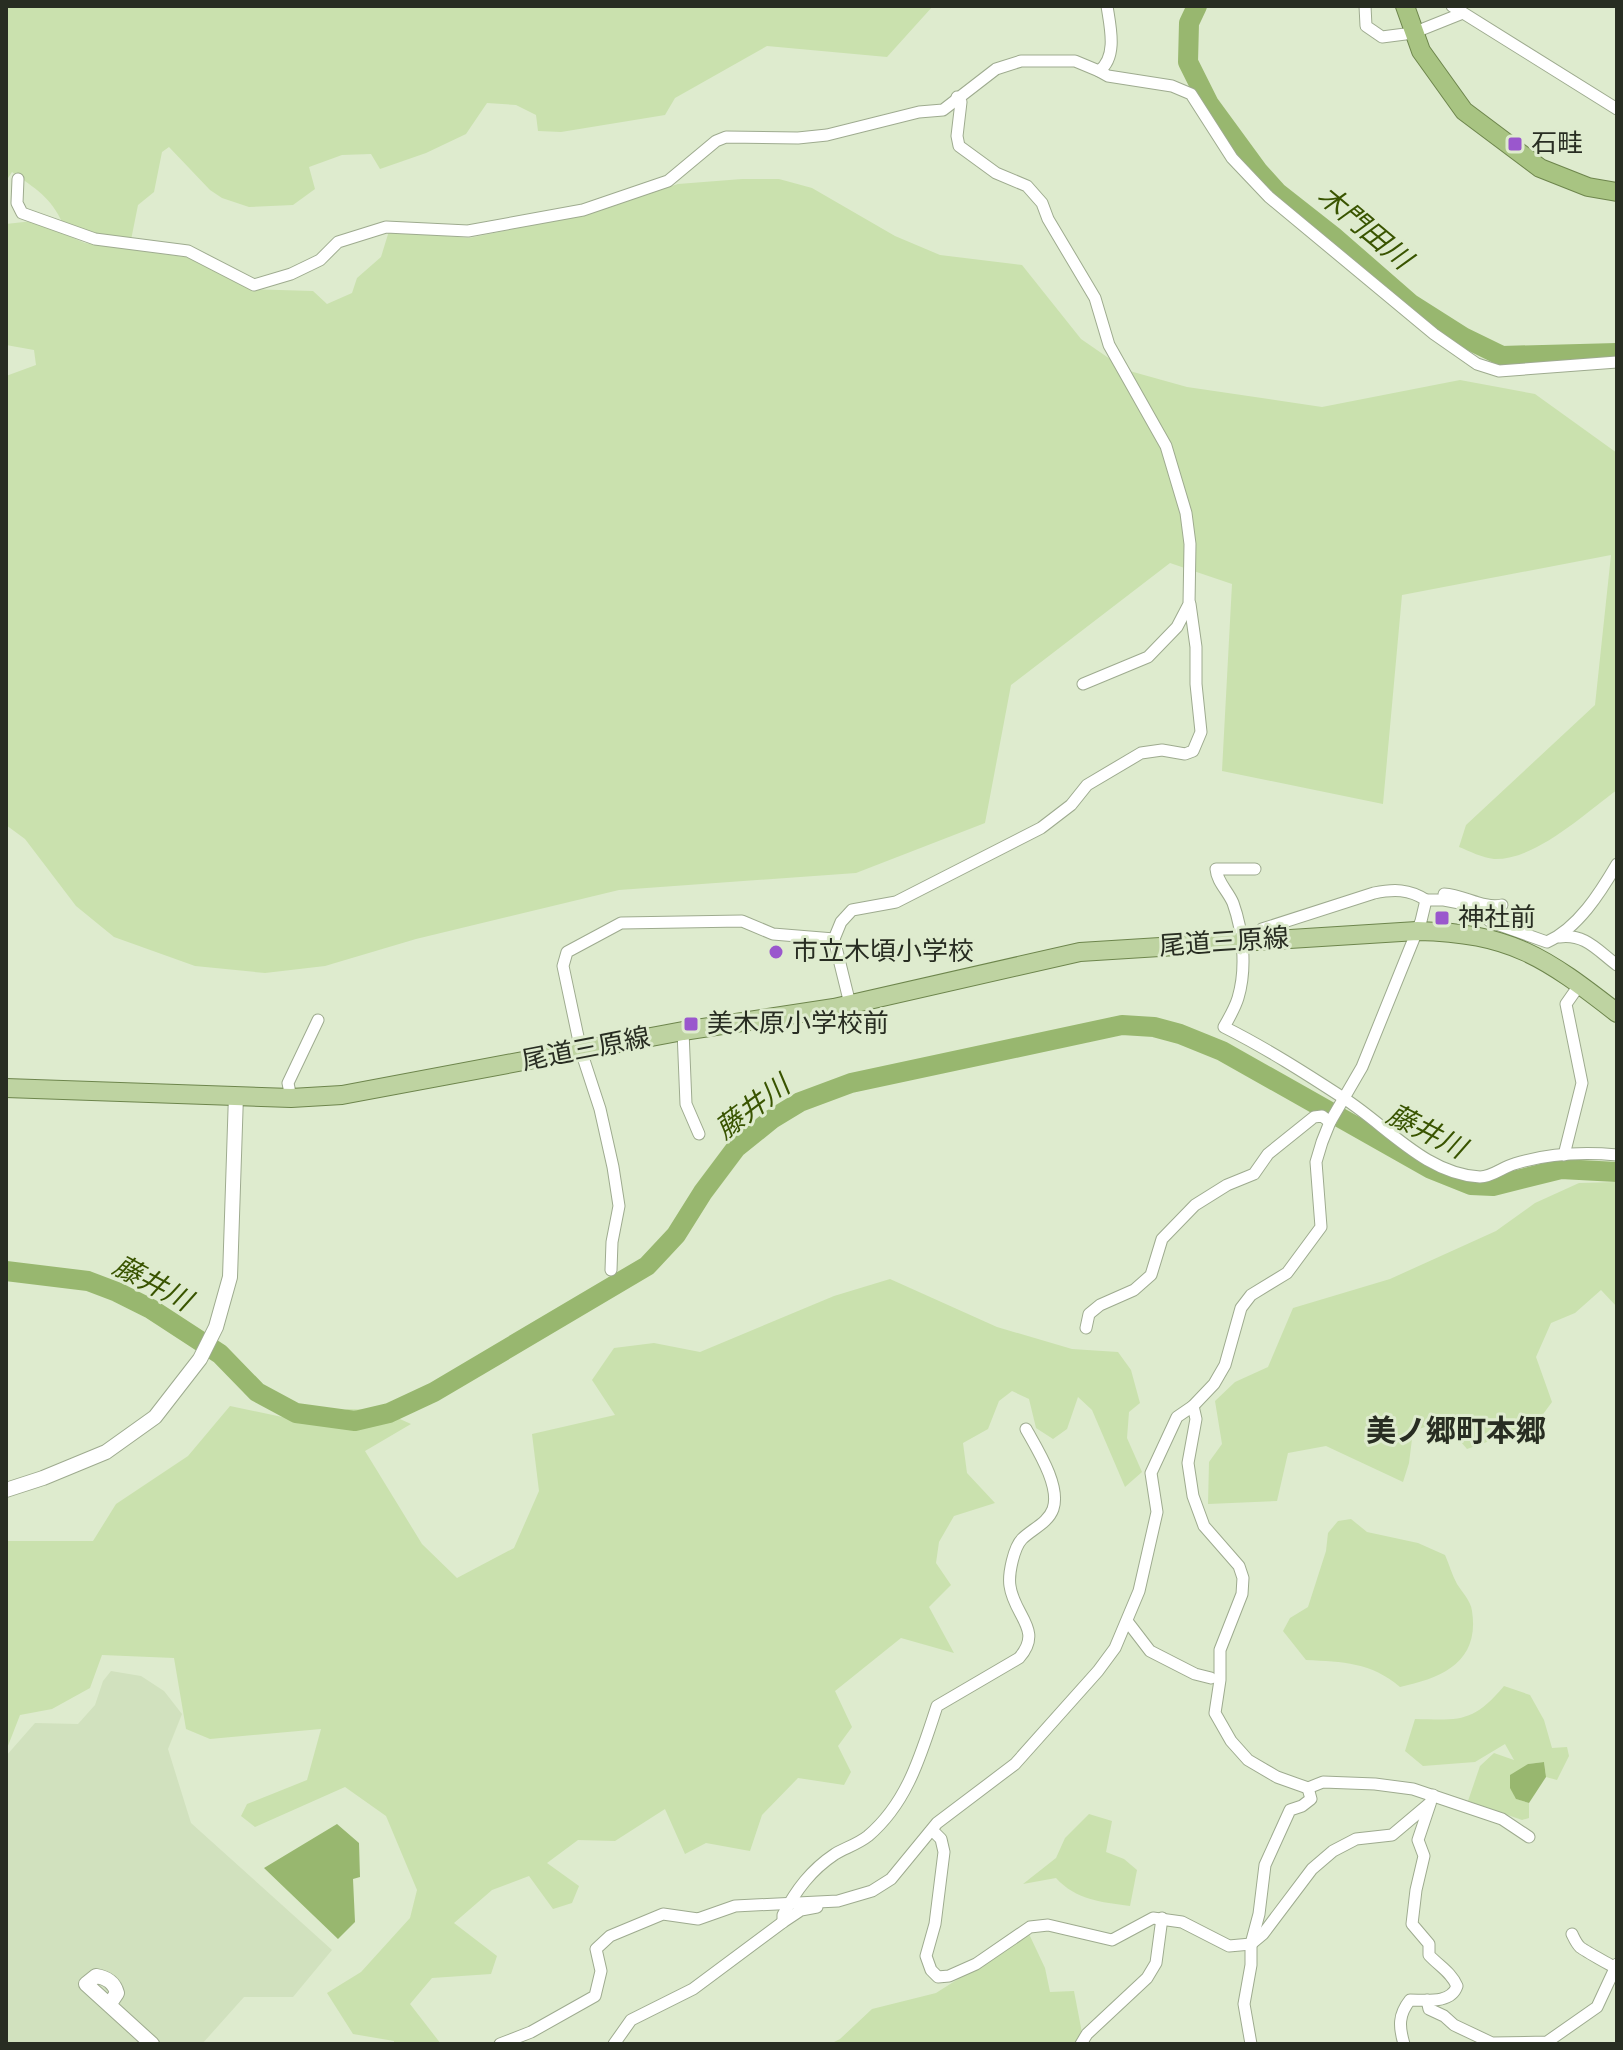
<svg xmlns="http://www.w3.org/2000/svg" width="1623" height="2050" viewBox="0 0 1623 2050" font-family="'Sofia Sans Condensed','Noto Sans JP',sans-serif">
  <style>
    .built { fill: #d1e1be }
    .green { fill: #cae1ae }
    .water { fill: #98b76f }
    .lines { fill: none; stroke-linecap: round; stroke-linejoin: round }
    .river { stroke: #98b76f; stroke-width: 20 }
    .minor-casing { stroke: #9eab8f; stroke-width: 13 }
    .tertiary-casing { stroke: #9eab8f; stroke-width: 16 }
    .primary-casing { stroke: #6d854c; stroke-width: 20 }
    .trunk-casing { stroke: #6d854c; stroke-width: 20 }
    .minor { stroke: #fff; stroke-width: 11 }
    .tertiary { stroke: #fff; stroke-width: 14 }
    .primary { stroke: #bed3a1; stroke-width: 18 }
    .trunk { stroke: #a8c482; stroke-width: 18 }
    .poi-dot { fill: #9a57cd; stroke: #deebce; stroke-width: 3 }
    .labels { text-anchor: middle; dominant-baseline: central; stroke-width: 6; stroke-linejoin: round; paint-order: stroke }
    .poi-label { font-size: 26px; fill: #282d22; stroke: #deebce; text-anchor: start }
    .street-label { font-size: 26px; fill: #282d22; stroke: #deebce }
    .water-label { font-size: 28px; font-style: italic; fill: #395400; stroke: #deebce }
    .quarter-label { font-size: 30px; font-weight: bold; fill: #282d22; stroke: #deebce }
  </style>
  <rect width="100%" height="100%" fill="#deebce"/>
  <polygon class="built" points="111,1671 141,1676 164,1691 182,1714 168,1749 191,1823 332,1950 293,1997 244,1997 202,2044 6,2044 6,1756 35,1723 78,1724 95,1705 103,1681"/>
  <g class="green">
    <path d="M 6,6 L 933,6 L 887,57 L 767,46 L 675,98 L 665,115 L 561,132 L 538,131 L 536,115 L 516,105 L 487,103 L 466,134 L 426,153 L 380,169 L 371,154 L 342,155 L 309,167 L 315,189 L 293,205 L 249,207 L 222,198 L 210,190 L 169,147 L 162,152 L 154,192 L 138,205 L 131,240 L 92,235 L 63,224 C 51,197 36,189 12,172 L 6,181 Z"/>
    <path d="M 742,179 L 779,179 L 812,188 L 895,236 L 940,255 L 1022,265 L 1081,339 L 1126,370 L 1187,387 L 1322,407 L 1460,380 L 1535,394 L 1617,453 L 1617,790 C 1584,814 1536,860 1494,859 C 1483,858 1469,851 1459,847 L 1466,825 L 1595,705 L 1611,555 L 1402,595 L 1383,804 L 1222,771 L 1232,584 L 1170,563 L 1011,685 L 985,823 L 856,873 L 619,890 L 416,939 L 325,966 L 265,973 L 195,966 L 114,937 L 76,906 L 25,839 L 6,825 L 6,376 L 36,365 L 34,350 L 6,345 L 6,224 L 33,221 L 85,243 L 192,258 L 250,289 L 313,291 L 327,304 L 352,293 L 357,278 L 381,257 L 389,231 L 469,238 L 572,217 L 678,184 Z"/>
    <polygon points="1617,1182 1617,1307 1601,1290 1575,1313 1551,1323 1536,1357 1552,1402 1535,1425 1467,1449 1443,1421 1413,1431 1409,1463 1403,1482 1326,1446 1288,1453 1277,1501 1208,1504 1209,1462 1222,1444 1215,1401 1235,1382 1268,1367 1293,1308 1390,1279 1496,1231 1535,1203 1579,1183"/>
    <polygon points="890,1279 997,1327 1072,1349 1118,1352 1131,1370 1140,1403 1129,1412 1127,1438 1142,1472 1125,1487 1092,1410 1078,1397 1067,1429 1053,1439 1036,1428 1029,1399 1012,1391 999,1401 988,1429 963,1443 967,1473 995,1503 954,1516 939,1542 936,1563 951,1585 929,1607 954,1653 901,1638 835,1691 852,1727 838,1746 851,1772 844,1785 798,1778 762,1815 750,1851 706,1843 685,1854 665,1809 615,1841 578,1840 547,1863 579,1886 572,1903 553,1909 529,1876 492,1890 454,1923 497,1956 491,1974 432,1978 410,2004 441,2044 394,2044 394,2041 353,2034 327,1993 361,1972 410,1918 417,1890 386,1816 345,1787 255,1827 241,1816 247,1804 307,1780 321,1729 210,1739 186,1729 174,1658 102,1655 90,1688 52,1709 20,1715 6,1751 6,1541 93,1541 116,1504 188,1456 230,1406 306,1422 348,1409 380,1410 411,1424 365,1451 422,1544 457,1578 514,1548 539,1491 532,1434 615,1415 592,1380 614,1348 654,1343 700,1352 834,1296"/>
    <path d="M 1351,1519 L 1367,1532 L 1418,1543 L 1445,1555 C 1449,1564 1452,1575 1457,1584 C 1462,1592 1471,1601 1472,1611 C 1480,1662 1442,1678 1400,1687 C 1371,1662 1343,1662 1306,1660 L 1283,1631 L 1290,1618 L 1308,1607 L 1326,1551 L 1328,1533 L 1338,1521 Z"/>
    <path d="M 1504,1686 L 1530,1695 L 1544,1720 L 1552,1748 L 1567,1747 L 1569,1756 L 1557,1780 L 1546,1777 L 1544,1762 L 1528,1764 L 1516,1799 L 1529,1803 L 1529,1818 L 1522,1820 L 1468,1801 L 1480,1766 L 1494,1753 L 1514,1760 L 1505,1744 L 1475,1762 L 1423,1766 L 1405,1751 L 1415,1719 C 1460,1720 1473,1723 1504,1686 Z"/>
    <path d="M 1089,1814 L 1112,1821 L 1106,1852 L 1124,1859 L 1137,1870 L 1130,1906 C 1101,1902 1076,1900 1056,1878 L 1023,1884 L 1056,1858 L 1065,1838 Z"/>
    <polygon points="1029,1934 1045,1968 1050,1992 1074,1991 1083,2038 1074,2044 830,2044 840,2039 872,2009 936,1993"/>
  </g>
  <g class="water">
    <polygon points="1544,1762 1546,1777 1529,1803 1516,1799 1510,1788 1510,1775 1528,1764"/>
    <polygon points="337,1824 359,1843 360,1877 353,1879 355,1922 338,1939 264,1868"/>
  </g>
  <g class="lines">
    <g class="river">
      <polyline points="1197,6 1189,23 1188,62 1209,104 1258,171 1277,192 1333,236 1411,304 1463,337 1502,356 1617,353"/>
      <polyline points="6,1271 88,1281 117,1292 151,1309 220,1354 257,1392 296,1413 355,1421 389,1413 434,1392 647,1266 676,1235 703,1192 736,1148 772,1119 800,1102 851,1083 1122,1025 1154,1027 1180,1034 1222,1051 1431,1169 1471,1185 1493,1186 1561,1169 1617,1172"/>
    </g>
    <g class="minor-casing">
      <g id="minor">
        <polyline points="1365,6 1366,26 1382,37 1413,33 1463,13"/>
        <polyline points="1452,6 1617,109"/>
        <polyline points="1099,71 1108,76 1172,86 1191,94 1232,158 1269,197 1434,334 1477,364 1499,371 1617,362"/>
        <polyline points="957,97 961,102 957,136 959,146 996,173 1027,186 1042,203 1048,219 1095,298 1109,345 1166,446 1186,513 1190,544 1189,604 1177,627 1148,657 1083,684"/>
        <path d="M 18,179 L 17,203 L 22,213 L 95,239 L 188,251 L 254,285 L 291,274 L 320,260 L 338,242 L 386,227 L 468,231 L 583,210 L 668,181 L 716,141 L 726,137 L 798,138 L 827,135 L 919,112 L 943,110 L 996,69 L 1021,61 L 1075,61 L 1099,71 C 1118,57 1110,26 1107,6"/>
        <path d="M 1255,869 L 1216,869 C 1217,882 1228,891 1233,903 C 1243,931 1247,968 1238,998 C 1235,1008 1229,1018 1224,1027 C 1266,1048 1305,1073 1345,1099 C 1388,1127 1426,1174 1480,1177 C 1492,1177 1503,1167 1514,1164 C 1546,1154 1584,1152 1617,1155"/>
        <path d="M 1444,894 C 1464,895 1483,909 1502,905"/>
        <path d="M 1426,900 L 1444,900 L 1470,905 L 1491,922 L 1547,942 C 1578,928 1600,893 1617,864"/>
        <path d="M 1559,937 C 1585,933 1598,951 1617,965"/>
        <polyline points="834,939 841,922 852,910 896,902 1041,828 1071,805 1087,785 1141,753 1162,750 1185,754 1193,751 1201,732 1196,684 1196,647 1190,604"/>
        <polyline points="683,1031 686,1104 699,1134"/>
        <polyline points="291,1098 288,1083 318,1020"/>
        <polyline points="1564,1155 1582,1083 1566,1004 1580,984"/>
        <polyline points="611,1270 612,1242 619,1206 613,1167 600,1109 581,1051 563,966 567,952 621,923 742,921 773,934 834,939 850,1004"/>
        <polyline points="1086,1328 1089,1314 1100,1305 1134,1290 1151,1275 1162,1239 1195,1205 1227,1185 1254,1174 1268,1154 1314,1117 1322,1116 1330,1122"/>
        <polyline points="1193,1406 1196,1419 1188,1463 1193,1496 1204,1526 1239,1566 1243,1578 1242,1594 1220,1650 1220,1680 1215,1713 1231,1741 1248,1760 1277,1777 1308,1788 1323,1782 1375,1784 1413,1789 1502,1819 1529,1837"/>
        <polyline points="1127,1621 1150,1651 1195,1674 1211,1678"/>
        <polyline points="933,1831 941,1839 944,1852 935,1924 926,1956 931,1970 938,1977 949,1976 976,1964 1030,1927 1048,1925 1112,1940 1153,1918 1182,1922 1229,1946 1251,1944 1263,1934 1312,1869 1333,1851 1356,1839 1392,1835 1430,1803 1433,1795"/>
        <path d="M 783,1922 L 783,1915 C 796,1890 811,1870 835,1854 C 845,1848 858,1844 868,1836 C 908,1802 921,1754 937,1706 L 1019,1658 C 1044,1630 1014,1616 1010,1586 C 1008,1574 1014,1547 1022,1539 C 1032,1529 1048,1523 1053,1509 C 1061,1486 1037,1449 1026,1429"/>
        <path d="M 1572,1934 C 1574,1938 1576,1943 1580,1947 C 1582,1949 1613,1967 1617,1968"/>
        <polyline points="1427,2000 1429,2009 1444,2016 1454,2025 1492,2043 1547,2042 1597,2007 1617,1964"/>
        <path d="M 500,2044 L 531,2032 L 595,1996 L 601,1971 L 596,1949 L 610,1936 L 663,1914 L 698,1919 L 735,1906 L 838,1901 L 872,1891 L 891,1879 L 937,1823 L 1015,1764 L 1098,1671 L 1115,1648 L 1139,1591 L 1157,1512 L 1151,1473 L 1177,1417 L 1193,1406 L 1214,1384 L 1225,1365 L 1241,1308 L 1251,1295 L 1287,1273 L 1321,1227 L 1316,1162 L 1322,1142 L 1330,1122 L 1362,1067 L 1421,921 L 1426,900 C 1409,889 1394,889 1374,893 L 1262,929 L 1253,940"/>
        <polyline points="614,2044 631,2020 693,1989 783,1922 801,1910 817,1907"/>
        <polyline points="1081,2044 1087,2034 1147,1978 1156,1963 1162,1918"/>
        <polyline points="1251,2044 1244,2004 1251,1965 1251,1944 1259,1914 1265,1865 1290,1810 1302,1806 1311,1799 1308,1788"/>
        <path d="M 1404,2044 C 1399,2027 1398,2015 1410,2000 C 1426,2000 1451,2004 1457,1986 C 1451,1972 1439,1966 1429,1955 L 1429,1944 L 1412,1924 L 1416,1890 L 1424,1856 L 1418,1840 L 1430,1804"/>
      </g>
    </g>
    <g class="tertiary-casing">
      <g id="tertiary">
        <polyline points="6,1490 43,1478 106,1452 155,1417 200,1359 216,1327 230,1277 236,1095"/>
        <path d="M 109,2005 L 117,1993 C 114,1982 107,1978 96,1976 L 86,1984 L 152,2044"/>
      </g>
    </g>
    <g class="primary-casing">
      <path id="primary" d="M 6,1088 L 291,1098 L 342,1095 L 683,1031 L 834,1008 L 1080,952 L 1417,931 C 1511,933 1545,957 1617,1013"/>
    </g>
    <g class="trunk-casing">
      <polyline id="trunk" points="1405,6 1421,51 1464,111 1540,168 1588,187 1617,192"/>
    </g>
    <use href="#minor" class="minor"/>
    <use href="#tertiary" class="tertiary"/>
    <use href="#primary" class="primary"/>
    <use href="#trunk" class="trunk"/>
  </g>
  <g class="poi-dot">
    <rect x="1507" y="136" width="16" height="16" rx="4"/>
    <rect x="1434" y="910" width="16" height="16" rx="4"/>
    <circle cx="776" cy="952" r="8"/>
    <rect x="683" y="1016" width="16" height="16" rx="4"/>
  </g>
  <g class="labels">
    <g class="poi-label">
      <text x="1531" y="144">石畦</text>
      <text x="1458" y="918">神社前</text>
      <text x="792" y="952">市立木頃小学校</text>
      <text x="707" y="1024">美木原小学校前</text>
    </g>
    <g class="street-label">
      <text transform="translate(1224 943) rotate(-4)">尾道三原線</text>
      <text transform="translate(586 1050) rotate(-11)">尾道三原線</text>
    </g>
    <g class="water-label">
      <text transform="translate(1364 228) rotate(40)">木門田川</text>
      <text transform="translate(753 1108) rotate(-37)">藤井川</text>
      <text transform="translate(1426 1132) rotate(27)">藤井川</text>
      <text transform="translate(152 1284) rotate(28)">藤井川</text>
    </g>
    <g class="quarter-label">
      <text x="1456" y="1432">美ノ郷町本郷</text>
    </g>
  </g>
  <rect width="1623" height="2050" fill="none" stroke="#282d22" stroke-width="16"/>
</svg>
